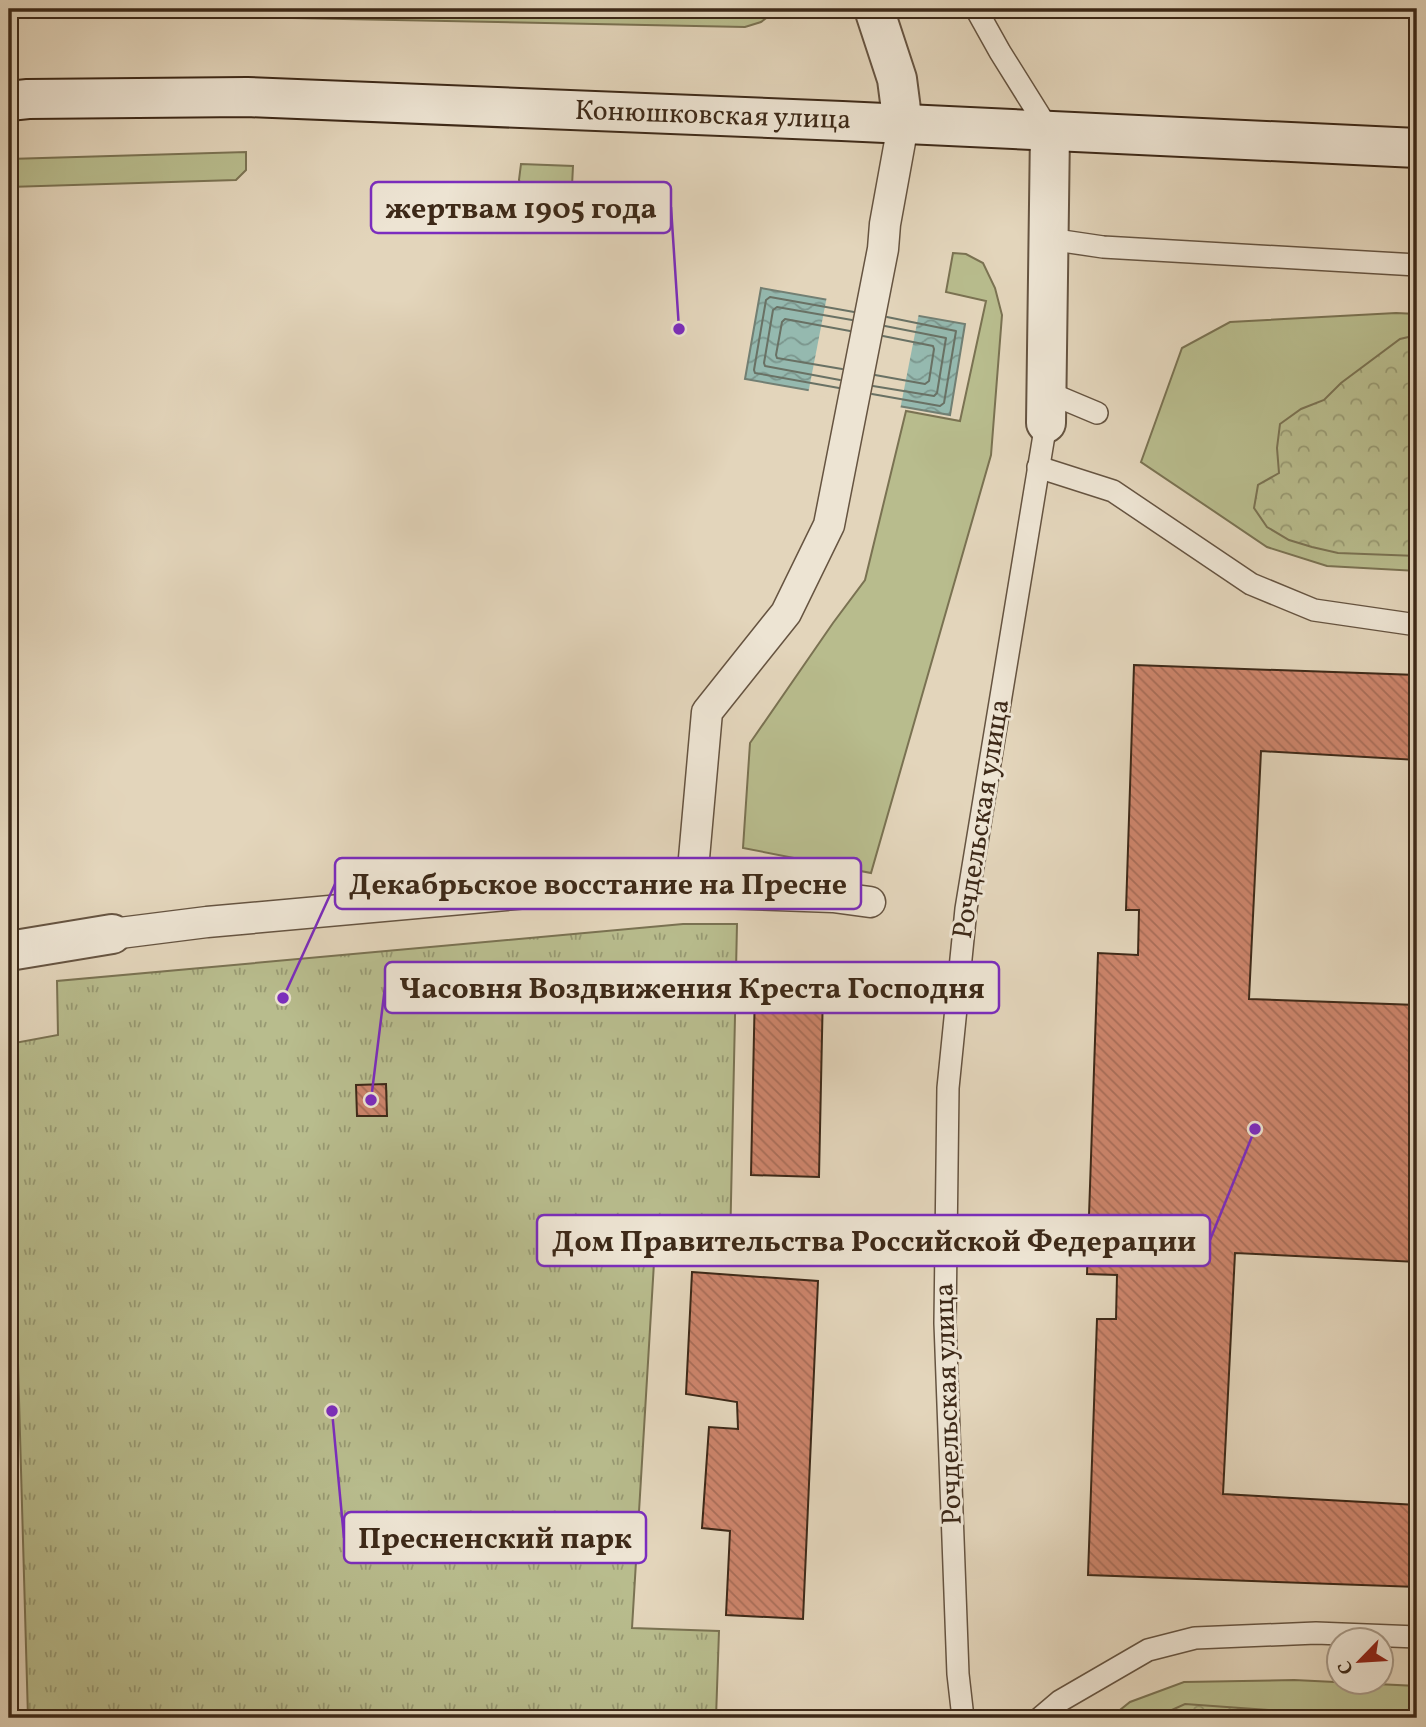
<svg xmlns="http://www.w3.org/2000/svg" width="1426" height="1727" viewBox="0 0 1426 1727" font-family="Vollkorn,serif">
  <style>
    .green { fill: #b8bc8d; stroke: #7a7252; stroke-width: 2 }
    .forest { fill: url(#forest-crowns); stroke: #7a7252; stroke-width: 2 }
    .park { fill: url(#park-tufts); stroke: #7a7252; stroke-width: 2 }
    .water { fill: url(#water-waves); stroke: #727f73; stroke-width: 2 }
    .pier { fill: #e3d5bb }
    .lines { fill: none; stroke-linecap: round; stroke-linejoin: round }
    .shore { stroke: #697164; stroke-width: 2 }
    .building { fill: url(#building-back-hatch); stroke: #3d2918; stroke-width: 2 }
    .service-casing { stroke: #665441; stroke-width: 24 }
    .pedestrian-casing { stroke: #665441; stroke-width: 33 }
    .minor-casing { stroke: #665441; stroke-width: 42 }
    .secondary-casing { stroke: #3d2918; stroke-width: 42 }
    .service { stroke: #ede4d3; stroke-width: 21 }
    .pedestrian { stroke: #ede4d3; stroke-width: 30 }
    .minor { stroke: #ede4d3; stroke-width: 38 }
    .secondary { stroke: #ede4d3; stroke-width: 38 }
    .labels { text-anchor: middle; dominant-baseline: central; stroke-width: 6; stroke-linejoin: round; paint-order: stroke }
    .street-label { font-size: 28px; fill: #3d2918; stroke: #ede4d3 }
    .leader { fill: none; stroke: #7b2cbf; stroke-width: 2.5 }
    .callout-dot { fill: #7b2cbf; stroke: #ede4d3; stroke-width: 2.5 }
    .callout { fill: #ede4d3; stroke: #7b2cbf; stroke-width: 2.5 }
    .callout-label { font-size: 30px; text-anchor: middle; font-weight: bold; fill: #3d2918 }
  </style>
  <defs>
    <pattern id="forest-crowns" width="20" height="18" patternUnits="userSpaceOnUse" patternTransform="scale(1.75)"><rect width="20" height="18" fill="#b8bc8d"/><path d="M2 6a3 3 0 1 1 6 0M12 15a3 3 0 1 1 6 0" fill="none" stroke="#979972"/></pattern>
    <pattern id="park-tufts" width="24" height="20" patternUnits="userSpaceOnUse" patternTransform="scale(1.75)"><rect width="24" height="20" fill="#b8bc8d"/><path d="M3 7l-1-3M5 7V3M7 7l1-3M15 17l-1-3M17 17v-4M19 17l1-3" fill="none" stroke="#979972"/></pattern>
    <pattern id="water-waves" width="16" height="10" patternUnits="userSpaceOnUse" patternTransform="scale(1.75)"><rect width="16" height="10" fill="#95b9af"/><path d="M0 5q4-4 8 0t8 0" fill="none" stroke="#7b968d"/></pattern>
    <pattern id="building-back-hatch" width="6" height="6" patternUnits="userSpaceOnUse" patternTransform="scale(1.75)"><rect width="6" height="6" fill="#cd856c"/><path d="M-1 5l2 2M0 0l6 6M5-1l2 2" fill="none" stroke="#a86d58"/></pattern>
  </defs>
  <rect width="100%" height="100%" fill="#e3d5bb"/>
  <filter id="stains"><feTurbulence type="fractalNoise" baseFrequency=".00286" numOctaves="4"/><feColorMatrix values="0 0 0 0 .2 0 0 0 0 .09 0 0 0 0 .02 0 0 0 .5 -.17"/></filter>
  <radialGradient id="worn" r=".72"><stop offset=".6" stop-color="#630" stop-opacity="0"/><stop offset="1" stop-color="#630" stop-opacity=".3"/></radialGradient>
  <g class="green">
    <polygon points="39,9 778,9 761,22 745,27 41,13"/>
    <polygon points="246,152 246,170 236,180 9,187 9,159"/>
    <polygon points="521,164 573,166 572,186 568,194 523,192 519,180"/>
    <polygon points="953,253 966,254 983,263 995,288 1002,315 991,455 871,873 743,848 750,743 833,623 865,580 906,411 960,421 986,301 946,292"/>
    <polygon points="1396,313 1417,314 1417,571 1327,566 1267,547 1141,462 1182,348 1230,322"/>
    <polygon points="1294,1680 1417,1686 1417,1718 1110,1718 1130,1702 1184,1682"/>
  </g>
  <g class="forest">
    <polygon points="1417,335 1417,556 1338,553 1312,547 1289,540 1267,527 1254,508 1258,485 1279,473 1277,448 1280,424 1301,409 1324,400 1341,383 1400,339"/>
    <polygon points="1185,1704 1338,1715 1339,1718 1154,1718"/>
  </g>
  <polygon class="park" points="683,924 737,924 730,1247 655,1246 632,1628 719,1631 716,1718 28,1718 9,1044 58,1035 57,981"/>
  <polygon class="water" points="761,288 965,324 950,415 745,379"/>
  <polygon class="pier" points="827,296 919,313 900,410 808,394"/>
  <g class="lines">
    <g class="shore">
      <polyline points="842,369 777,358 776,355 782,322 785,319 850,331"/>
      <polyline points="875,375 925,384 929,381 934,349 933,346 883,336"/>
      <polyline points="840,380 765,366 764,363 773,310 777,307 852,320"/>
      <polyline points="873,386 934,396 937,393 946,338 885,326"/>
      <polyline points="839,388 755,373 754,370 766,300 770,297 854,312"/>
      <polyline points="872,394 940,406 944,403 956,331 887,317"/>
    </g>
  </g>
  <g class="building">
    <polygon points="1134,665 1417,675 1417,760 1261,751 1249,999 1417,1005 1417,1262 1235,1253 1223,1494 1417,1505 1417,1587 1088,1575 1097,1319 1116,1319 1117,1275 1087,1274 1098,953 1138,955 1139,910 1126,910"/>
    <polygon points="755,987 823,989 819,1177 751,1175"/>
    <polygon points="386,1084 387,1116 357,1116 356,1085"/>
    <polygon points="692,1272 818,1281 803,1619 726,1615 730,1531 702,1528 709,1427 738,1429 737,1402 686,1394"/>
  </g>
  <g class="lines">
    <g class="service-casing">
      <g id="service">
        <polyline points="976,9 1000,52 1050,132"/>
        <polyline points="1049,239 1103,247 1417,265"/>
        <polyline points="1047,392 1097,413"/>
        <polyline points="1038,467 1113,491 1251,584 1314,610 1417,625"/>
        <polyline points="963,1718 958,1674 945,1323 948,1088 966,909 1046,423"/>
        <polyline points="1040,1718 1060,1701 1148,1650 1195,1638 1316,1633 1417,1637"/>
      </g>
    </g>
    <g class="pedestrian-casing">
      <g id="pedestrian">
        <polyline points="691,892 707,712 786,613 829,525 883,249 885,224 903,125"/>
        <polyline points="112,934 207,922 561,890 691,892 833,897 870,902"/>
      </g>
    </g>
    <g class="minor-casing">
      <g id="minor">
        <polyline points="874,9 897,79 903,125"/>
        <polyline points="1046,423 1050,132"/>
        <polyline points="9,951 112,934"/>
      </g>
    </g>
    <g class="secondary-casing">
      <polyline id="secondary" points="9,101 28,99 247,97 842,121 1417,148"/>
    </g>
    <use href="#service" class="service"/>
    <use href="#pedestrian" class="pedestrian"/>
    <use href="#minor" class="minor"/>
    <use href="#secondary" class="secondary"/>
  </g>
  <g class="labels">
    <g class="street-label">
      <text transform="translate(713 116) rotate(2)">Конюшковская улица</text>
      <text transform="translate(982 819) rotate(-81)">Рочдельская улица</text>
      <text transform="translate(949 1404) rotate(-92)">Рочдельская улица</text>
    </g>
  </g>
  <path class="leader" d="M679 329L671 207M283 998L335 884M371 1100L385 987M1255 1129L1210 1240M332 1411L344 1538"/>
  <g class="callout-dot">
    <circle cx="679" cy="329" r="7"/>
    <circle cx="283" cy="998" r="7"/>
    <circle cx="371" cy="1100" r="7"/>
    <circle cx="1255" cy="1129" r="7"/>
    <circle cx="332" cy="1411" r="7"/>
  </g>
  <g class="callout">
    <rect x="371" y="182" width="300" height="51" rx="7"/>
    <rect x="335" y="858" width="526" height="51" rx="7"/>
    <rect x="385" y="962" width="614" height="51" rx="7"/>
    <rect x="537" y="1215" width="673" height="51" rx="7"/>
    <rect x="344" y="1512" width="302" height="51" rx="7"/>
  </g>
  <g class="callout-label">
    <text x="521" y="218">жертвам 1905 года</text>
    <text x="598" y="894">Декабрьское восстание на Пресне</text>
    <text x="692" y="998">Часовня Воздвижения Креста Господня</text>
    <text x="874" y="1251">Дом Правительства Российской Федерации</text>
    <text x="495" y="1548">Пресненский парк</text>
  </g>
  <rect width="1426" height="1727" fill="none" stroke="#e3d5bb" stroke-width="35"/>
  <rect x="10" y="10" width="1405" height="1706" fill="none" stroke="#3d2918" stroke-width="3.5"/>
  <rect x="18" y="18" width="1391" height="1692" fill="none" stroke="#3d2918" stroke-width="2"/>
  <g transform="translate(1360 1661) rotate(245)"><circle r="33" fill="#ede4d3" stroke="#a79988" stroke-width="2"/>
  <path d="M0-5L12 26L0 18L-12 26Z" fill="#8f2418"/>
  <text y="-10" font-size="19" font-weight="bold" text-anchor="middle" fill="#3d2918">С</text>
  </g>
  <rect width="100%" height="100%" filter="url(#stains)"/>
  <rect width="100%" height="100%" fill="url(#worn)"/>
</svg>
